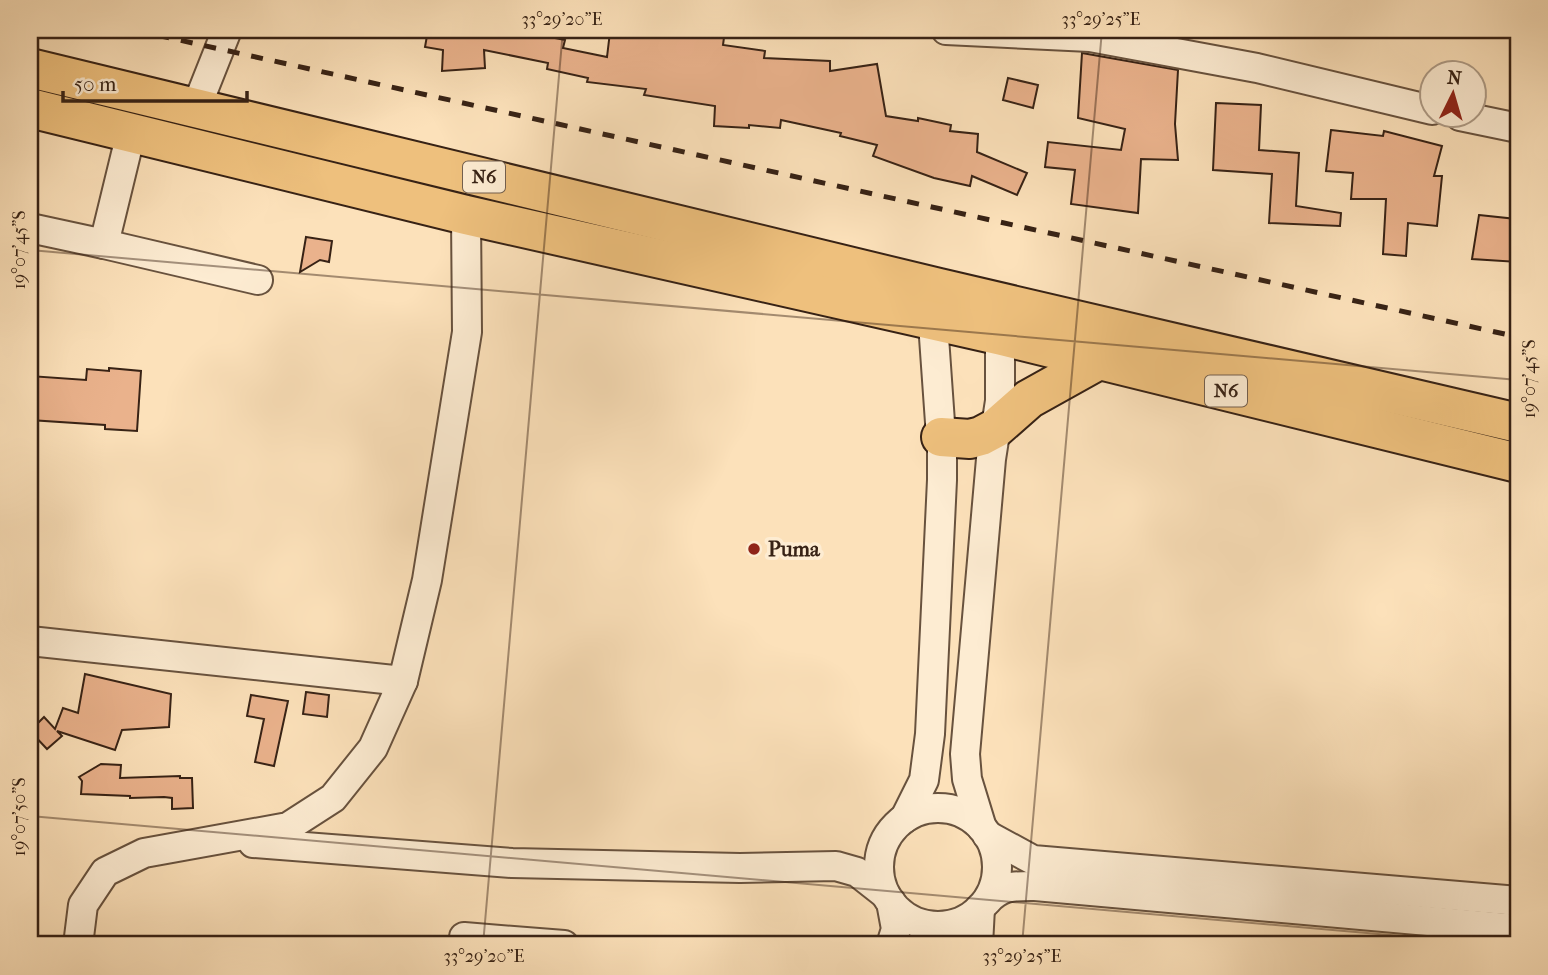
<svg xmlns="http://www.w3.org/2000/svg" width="1548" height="975" viewBox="0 0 1548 975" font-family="'IM FELL French Canon',serif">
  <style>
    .building { fill: #eab28c; stroke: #372215; stroke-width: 2 }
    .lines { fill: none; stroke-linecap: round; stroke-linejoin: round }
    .minor-casing { stroke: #68523e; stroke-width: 32 }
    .highway-casing { stroke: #372215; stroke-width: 42 }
    .minor { stroke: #fdecd2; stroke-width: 28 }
    .highway { stroke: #eec07d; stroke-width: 38 }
    .rail { stroke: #372215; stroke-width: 5; stroke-dasharray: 12 12; stroke-linecap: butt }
    .ticks { fill: none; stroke: #372215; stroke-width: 2; stroke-opacity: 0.45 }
    .poi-dot { fill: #8f2418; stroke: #fdecd2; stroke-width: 2.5 }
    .labels { text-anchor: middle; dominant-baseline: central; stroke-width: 7; stroke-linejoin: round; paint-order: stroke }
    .shield { fill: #fdecd2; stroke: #725f4e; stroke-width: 2 }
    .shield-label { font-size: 19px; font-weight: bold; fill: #372215 }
    .poi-label { font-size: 21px; font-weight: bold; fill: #372215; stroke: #fdecd2; text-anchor: start }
    .neatline { fill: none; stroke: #372215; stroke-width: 2.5 }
    .ticks-label { font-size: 18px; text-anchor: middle; fill: #372215 }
  </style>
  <rect width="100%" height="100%" fill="#fce1ba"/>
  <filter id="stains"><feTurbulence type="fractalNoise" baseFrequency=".00286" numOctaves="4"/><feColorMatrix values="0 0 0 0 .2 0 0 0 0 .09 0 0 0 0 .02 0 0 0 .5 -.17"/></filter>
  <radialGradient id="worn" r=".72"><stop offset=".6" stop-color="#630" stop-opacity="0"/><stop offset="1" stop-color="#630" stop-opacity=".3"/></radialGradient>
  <g class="building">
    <polygon points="428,30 515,30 565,40 563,48 607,57 610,32 637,36 638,31 659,34 660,31 701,36 702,30 725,30 723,45 765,51 764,58 830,61 830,71 877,64 886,116 918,121 918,118 951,125 950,131 978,134 977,152 1027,173 1017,195 972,176 970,186 934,178 873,156 877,145 840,136 841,133 781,120 780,128 749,125 749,128 714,126 715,106 644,95 646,89 587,82 588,78 547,69 548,63 484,50 485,68 442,71 443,50 425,47"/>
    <polygon points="1082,53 1178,70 1175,124 1178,160 1141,159 1138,213 1071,204 1075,170 1045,167 1048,142 1121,150 1125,129 1078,118"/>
    <polygon points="1008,78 1038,85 1033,108 1003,100"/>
    <polygon points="1216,103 1261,105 1259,150 1299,153 1296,206 1341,213 1340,226 1269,223 1272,174 1213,170"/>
    <polygon points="1331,130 1383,136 1384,131 1442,146 1434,176 1442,176 1437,226 1408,223 1406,256 1383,254 1386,199 1351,199 1353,173 1326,171"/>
    <polygon points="1479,215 1516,219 1516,223 1518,223 1518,262 1472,259"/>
    <polygon points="306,237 332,241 329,262 320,260 300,272"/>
    <polygon points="109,368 141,371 137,431 105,429 105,425 30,420 30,376 86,380 87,369 109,371"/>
    <polygon points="85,674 171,694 169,727 122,730 115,750 57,731 62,736 47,749 30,731 44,717 55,729 63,708 78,713"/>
    <polygon points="306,692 329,695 327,717 303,714"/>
    <polygon points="251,695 288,701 274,766 255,762 264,719 247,716"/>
    <polygon points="101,764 121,765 120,778 180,776 180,778 192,778 193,808 172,809 172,798 164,797 130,798 130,796 81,794 82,781 79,777"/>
  </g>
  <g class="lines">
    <g class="minor-casing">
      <g id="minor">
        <polyline points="946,30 1090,37 1257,68 1432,110"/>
        <polyline points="196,108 227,30"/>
        <polyline points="1460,116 1518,128"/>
        <polyline points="30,228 104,244 131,133"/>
        <polyline points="104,244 258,280"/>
        <polyline points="30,641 403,681"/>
        <circle cx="938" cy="867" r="59"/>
        <polyline points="905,818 924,780 930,734 942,480 942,451 933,323 936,305"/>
        <polyline points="982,828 967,779 965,754 991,459 1000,401 1000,317"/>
        <polyline points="987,835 1033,860 1518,901"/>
        <polyline points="253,843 512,863 740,868 836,866 857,872 885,894"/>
        <path d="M 987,901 C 1001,885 1014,886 1035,886 L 1518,929"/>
        <polyline points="891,902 896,929 891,945"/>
        <polyline points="464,937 564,945"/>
        <polyline points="78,945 83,905 105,872 144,853 288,827 333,798 373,748 403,681 427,580 467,332 466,215"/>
        <polyline points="978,945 980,908"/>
      </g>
    </g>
    <g class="highway-casing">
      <g id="highway">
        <polyline points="30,68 939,288 1518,423"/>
        <polyline points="30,108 466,215 1002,336 1518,463"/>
        <polyline points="941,437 970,439 981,436 996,428 1029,399 1099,360"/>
      </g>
    </g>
    <use href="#minor" class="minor"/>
    <use href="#highway" class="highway"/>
    <polyline class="rail" points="134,30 1518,337"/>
  </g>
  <path class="ticks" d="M 30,250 L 1518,380M 30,816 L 1504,945M 483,945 L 563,30M 1022,945 L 1102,30"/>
  <circle class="poi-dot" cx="754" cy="549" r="7"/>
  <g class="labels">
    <g class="shield">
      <rect x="463" y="161.5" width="42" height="31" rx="5"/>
      <rect x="1205" y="375.5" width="42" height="31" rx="5"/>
    </g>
    <g class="shield-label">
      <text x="484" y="177">N6</text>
      <text x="1226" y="391">N6</text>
    </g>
    <g class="poi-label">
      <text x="768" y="549">Puma</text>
    </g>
  </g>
  <rect width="1548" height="975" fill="none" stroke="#fce1ba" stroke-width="77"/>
  <g transform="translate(1453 94) rotate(5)"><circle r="33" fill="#fdecd2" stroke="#ae9b86" stroke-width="2"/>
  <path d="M0-5L12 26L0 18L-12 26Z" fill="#8f2418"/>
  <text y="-10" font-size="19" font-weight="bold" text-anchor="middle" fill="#372215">N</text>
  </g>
  <path d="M63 91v10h184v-10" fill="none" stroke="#372215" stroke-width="3.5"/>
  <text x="74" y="91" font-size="21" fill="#372215" stroke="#fdecd2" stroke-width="5" paint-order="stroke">50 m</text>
  <rect x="38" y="38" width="1472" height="898" class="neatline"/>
  <g class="ticks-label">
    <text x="562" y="25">33°29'20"E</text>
    <text x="1101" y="25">33°29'25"E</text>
    <text transform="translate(19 250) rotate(-90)" y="6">19°07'45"S</text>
    <text transform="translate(1529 379) rotate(-90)" y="6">19°07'45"S</text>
    <text transform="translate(19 817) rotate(-90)" y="6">19°07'50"S</text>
    <text x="484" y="962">33°29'20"E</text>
    <text x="1022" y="962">33°29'25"E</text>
  </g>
  <rect width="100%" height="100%" filter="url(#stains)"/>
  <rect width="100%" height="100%" fill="url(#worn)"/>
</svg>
